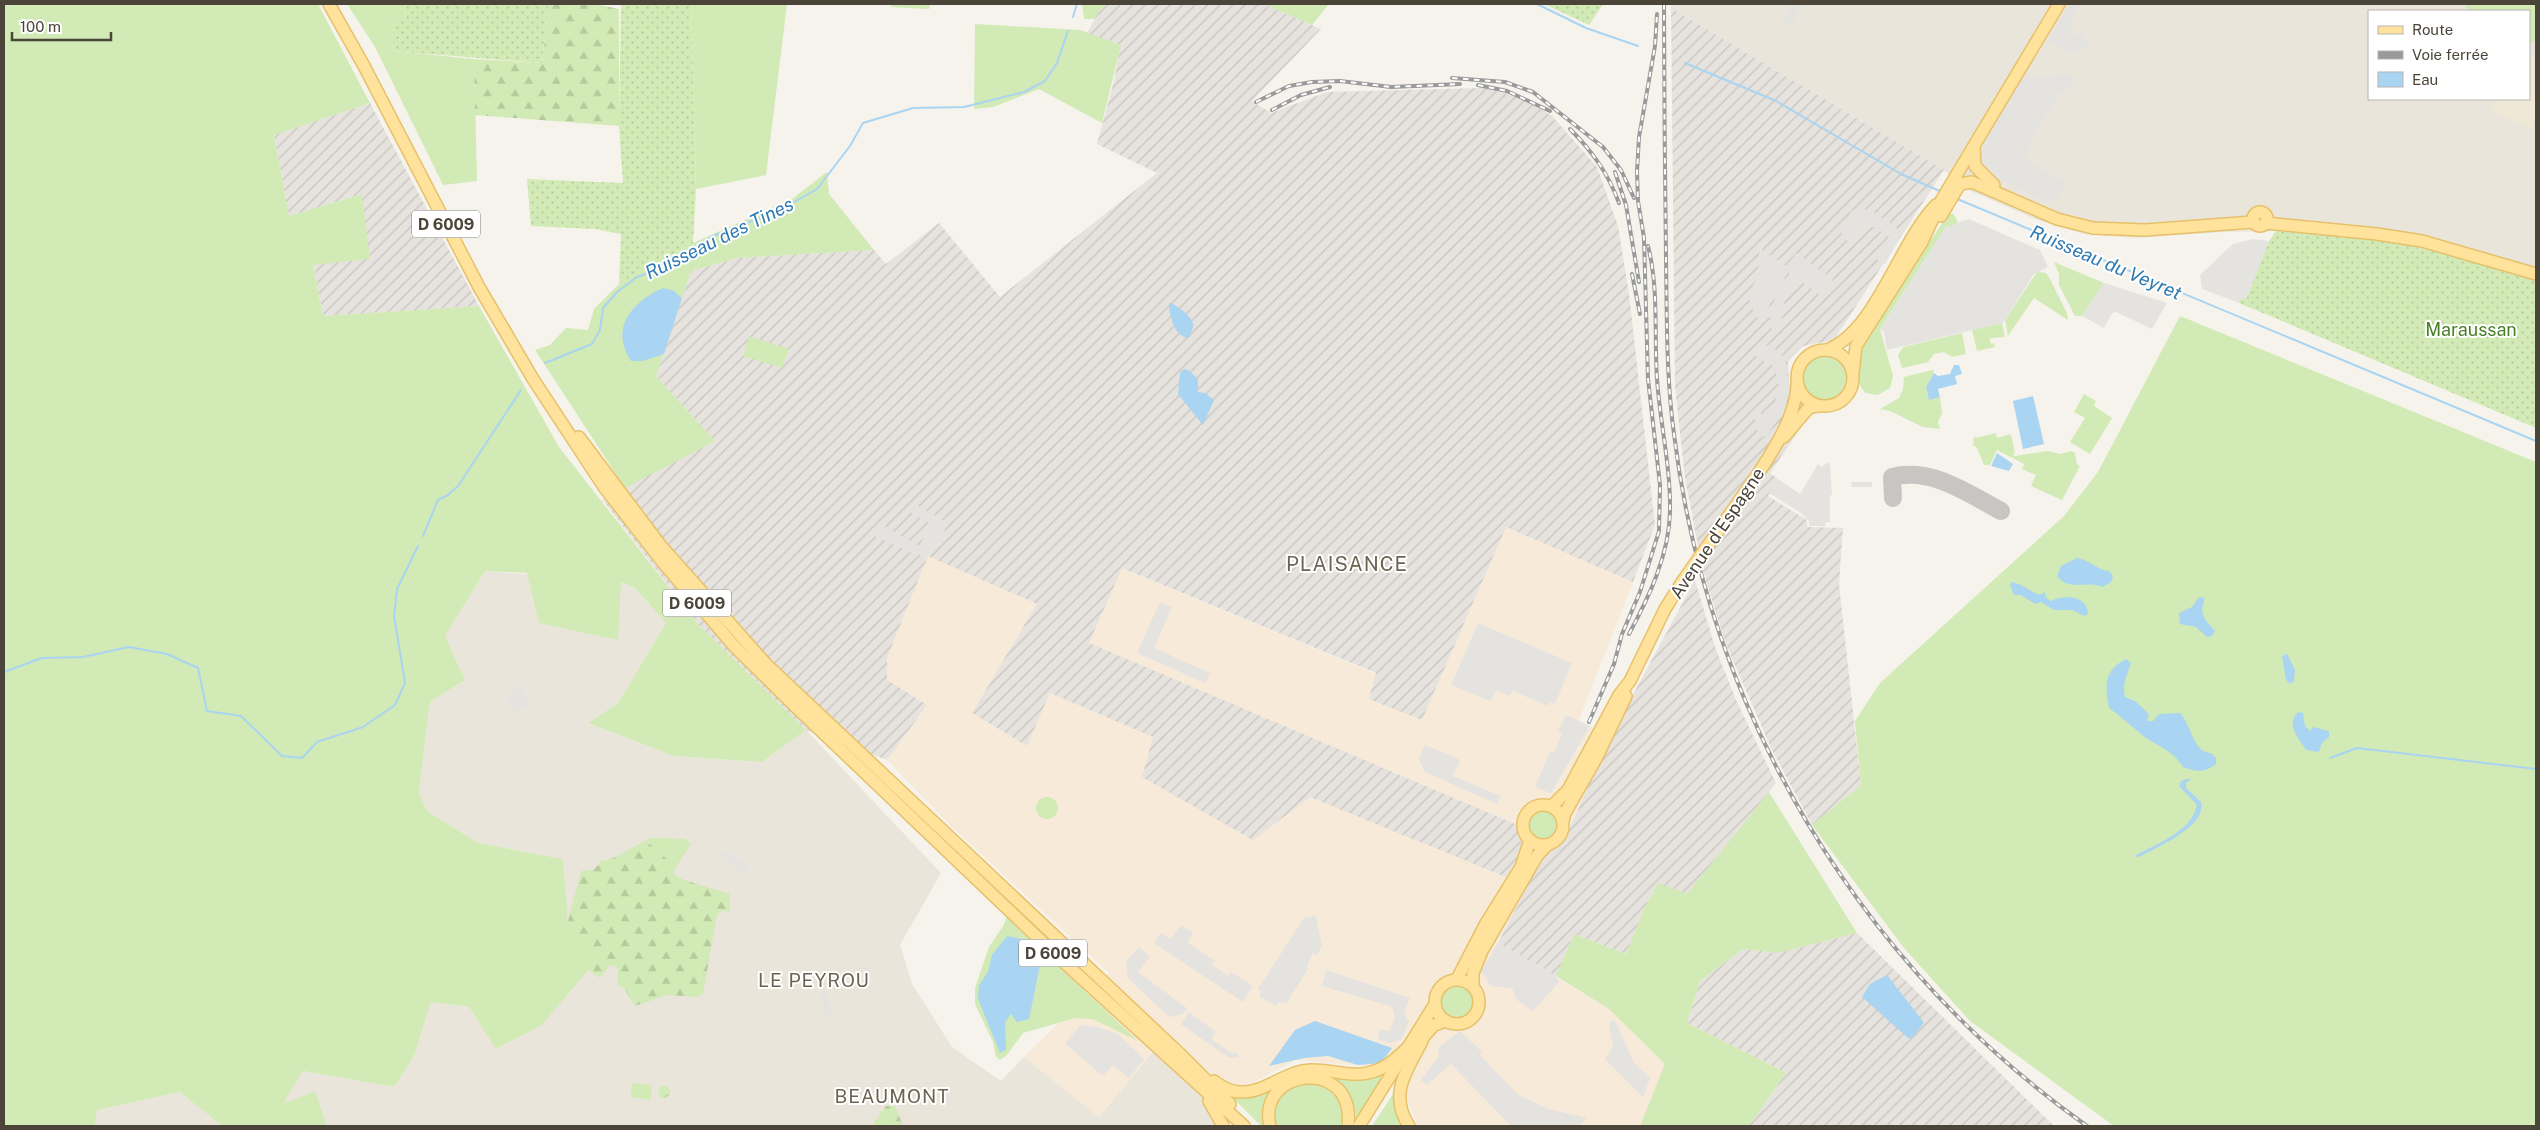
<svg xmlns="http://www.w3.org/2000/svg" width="2540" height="1130" viewBox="0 0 2540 1130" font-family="'Public Sans',sans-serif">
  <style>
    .residential { fill: #eae5da; fill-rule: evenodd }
    .commercial { fill: #f7ead8 }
    .industrial { fill: url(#industrial-furrows) }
    .education { fill: #efe8d6 }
    .grass { fill: #d2eab5 }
    .forest { fill: url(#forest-firs) }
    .park { fill: url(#park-crowns) }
    .garden { fill: url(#garden-dots) }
    .parking { fill: #e5e3e0 }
    .water { fill: #a9d4f2 }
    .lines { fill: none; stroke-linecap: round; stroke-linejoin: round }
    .stream { stroke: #a9d4f2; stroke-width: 2 }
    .taxiway { stroke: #c8c6c3; stroke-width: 18 }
    .major-casing { stroke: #e6c16a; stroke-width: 14 }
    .major { stroke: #ffe39c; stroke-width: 11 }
    .rail-casing { stroke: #9a9a9a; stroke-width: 4 }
    .rail { stroke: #fff; stroke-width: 2; stroke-dasharray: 5.5; stroke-linecap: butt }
    .major-bridge-casing { stroke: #e6c16a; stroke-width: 14; stroke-linecap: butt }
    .major-bridge { stroke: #ffe39c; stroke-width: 11 }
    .labels { text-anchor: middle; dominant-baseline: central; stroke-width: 4; stroke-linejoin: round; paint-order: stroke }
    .shield { fill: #fff; stroke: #817c74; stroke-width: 1 }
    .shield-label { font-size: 16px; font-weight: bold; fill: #4b4439 }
    .park-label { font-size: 18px; fill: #4a7f2a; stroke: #fff }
    .street-label { font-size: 18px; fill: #4b4439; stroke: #fff }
    .water-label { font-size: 19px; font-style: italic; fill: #2e7ab2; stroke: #fff }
    .neighbourhood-label { font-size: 19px; letter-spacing: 1px; fill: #6e6250; stroke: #fff }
    .quarter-label { font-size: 20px; letter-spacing: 1px; fill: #6e6250; stroke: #fff }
  </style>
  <defs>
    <pattern id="industrial-furrows" width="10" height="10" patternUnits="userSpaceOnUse" patternTransform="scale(1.25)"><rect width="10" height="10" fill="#e6e2dd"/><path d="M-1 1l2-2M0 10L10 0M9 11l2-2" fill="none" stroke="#c7c3be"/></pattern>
    <pattern id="forest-firs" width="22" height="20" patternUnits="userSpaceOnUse" patternTransform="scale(1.25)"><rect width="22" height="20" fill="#d2eab5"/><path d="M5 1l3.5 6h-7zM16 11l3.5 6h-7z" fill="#b6ca9c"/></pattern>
    <pattern id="park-crowns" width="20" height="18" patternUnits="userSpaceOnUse" patternTransform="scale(1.25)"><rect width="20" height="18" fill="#d2eab5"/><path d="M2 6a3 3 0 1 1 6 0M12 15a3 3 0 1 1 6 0" fill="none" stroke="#b6ca9c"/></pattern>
    <pattern id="garden-dots" width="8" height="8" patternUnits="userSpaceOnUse" patternTransform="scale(1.25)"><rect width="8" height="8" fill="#d2eab5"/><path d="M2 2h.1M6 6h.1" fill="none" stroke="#b6ca9c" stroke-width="1.8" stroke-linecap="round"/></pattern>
  </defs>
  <rect width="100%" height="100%" fill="#f6f3ec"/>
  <g class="residential">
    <path d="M 1671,4 L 2536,4 L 2536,280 L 2469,260 L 2386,240 L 2276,231 L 2223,232 L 2136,238 L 2084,234 L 2035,219 L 1966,189 L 1944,170 L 1671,8 ZM 2369,11 L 2529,11 L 2529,99 L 2369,99 Z"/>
    <polygon points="485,571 620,582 635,588 666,623 618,703 588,723 674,756 762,762 806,730 941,873 900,945 912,984 952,1047 1001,1081 1024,1057 1099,1117 1161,1042 1213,1090 1218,1126 327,1126 315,1091 282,1105 303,1071 394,1087 414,1056 431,1002 469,1007 497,1049 541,1026 595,961 568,921 563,859 478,843 427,811 419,792 430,702 465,680 445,636"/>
    <polygon points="180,1092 222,1126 95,1126 97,1110"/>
  </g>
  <polygon class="commercial" points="1506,527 1633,582 1579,720 1610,737 1565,839 1544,853 1498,942 1609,1009 1665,1064 1640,1126 1418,1126 1405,1096 1406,1073 1387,1063 1369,1067 1296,1060 1254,1082 1213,1090 1161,1042 1099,1117 1024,1057 1109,973 950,825 887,760 927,705 887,680 887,658 928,556 1037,604 972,713 1027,746 1050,693 1153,737 1310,796 1506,876 1515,824 1089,644 1121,568 1376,674 1422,720"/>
  <g class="industrial">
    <polygon points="1108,4 1264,4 1321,29 1252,101 1271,113 1327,92 1482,88 1509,94 1535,105 1552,116 1597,167 1618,226 1629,294 1655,525 1633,582 1506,527 1422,720 1369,699 1376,673 1122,568 1089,643 1515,824 1523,848 1506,877 1310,797 1253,840 1142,777 1153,737 1050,693 1027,746 972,713 1037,604 928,556 887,658 887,680 927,705 887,760 806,730 696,622 602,499 715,441 656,376 691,271 737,258 874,250 886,264 939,223 1000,297 1157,173 1097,144 1114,81 1120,46 1087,33 1100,9"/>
    <polygon points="1671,8 1944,170 1834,340 1803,346 1788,361 1790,395 1812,411 1770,473 1778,479 1768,496 1807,520 1807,527 1843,528 1839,584 1861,785 1812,825 1771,748 1725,642 1702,567 1685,478 1675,387"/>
    <polygon points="370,103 479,306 323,316 313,264 361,194 289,216 274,135"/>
    <polygon points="1695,580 1715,647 1736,700 1776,783 1687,895 1658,883 1644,909 1626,954 1574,934 1556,976 1498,943 1544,853 1565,839 1610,737"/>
    <polygon points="1857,933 2054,1126 1749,1126 1786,1073 1687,1023 1700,981 1743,949 1777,953"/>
  </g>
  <polygon class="education" points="2536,52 2536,112 2532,128 2491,112 2496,99 2529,99 2529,58"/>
  <g class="grass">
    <polygon points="4,4 318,4 370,103 274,135 289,216 362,194 370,259 313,265 323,316 479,306 559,447 696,622 806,730 762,762 674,756 588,723 618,703 666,623 635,588 621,582 618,640 539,623 527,573 485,571 445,636 465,680 430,702 419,792 427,811 478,843 563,859 568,921 596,961 541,1026 496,1049 469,1007 431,1002 414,1056 394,1087 303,1071 283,1104 315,1091 327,1126 222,1126 180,1092 97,1110 95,1126 4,1126"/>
    <polygon points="347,4 406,4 405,19 394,22 392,51 474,59 477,181 443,185 375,47"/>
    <polygon points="691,4 787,4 766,175 696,189"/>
    <polygon points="892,4 930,4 929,9 891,7"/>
    <polygon points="1082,4 1109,4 1100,9 1095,19 1084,19"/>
    <polygon points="1264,4 1329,4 1312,25"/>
    <polygon points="2465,4 2536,4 2536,40 2529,44 2529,11 2468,11"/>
    <polygon points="975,24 1080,30 1121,45 1102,123 1039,89 993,107 974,109"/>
    <polygon points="827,172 829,194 874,250 737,258 691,271 656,376 715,441 625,488 535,350 550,345 566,328 588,330 594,309 619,284 693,243 792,199"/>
    <path d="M 1949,212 L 1954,215 L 1958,222 L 1951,228 L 1947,225 L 1880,329 L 1893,376 L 1890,388 L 1878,395 L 1866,393 C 1854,384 1859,362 1861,349 Z"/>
    <polygon points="2054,262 2104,283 2082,316 2075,316 2059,285 2059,274"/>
    <polygon points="2037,272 2046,273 2049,277 2067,313 2068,320 2034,298 2008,336 2005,320"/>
    <polygon points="2180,316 2536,462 2536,1126 2114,1126 1970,1021 1904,948 1812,825 1861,785 1855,721 1880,683 2064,516 2098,472"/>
    <polygon points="2002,323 2005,337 1990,338 1991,344 1994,343 1995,347 1977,351 1972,330"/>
    <polygon points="1962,333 1966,354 1952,357 1944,352 1934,354 1928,362 1902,368 1898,355 1903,347"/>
    <polygon points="749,336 789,349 782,368 743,356"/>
    <circle cx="1825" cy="377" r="24"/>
    <polygon points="1933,370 1934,373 1926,387 1929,400 1940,397 1942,413 1938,422 1940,429 1923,427 1890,411 1880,409 1899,398 1903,389 1904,377"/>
    <polygon points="2084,394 2096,401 2094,406 2112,418 2090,454 2070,442 2085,418 2074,412"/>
    <polygon points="1996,433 1997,438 2011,434 2015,453 2013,453 2014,456 2048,451 2060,454 2071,451 2075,453 2077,464 2080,466 2062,500 2031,486 2036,475 2022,469 2024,464 1997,450 1990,465 1984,465 1977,448 1973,445 1974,436 1976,438"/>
    <polygon points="1769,792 1857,933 1777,953 1743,949 1700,981 1687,1023 1786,1073 1749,1126 1640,1126 1665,1064 1609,1009 1556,976 1574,934 1626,954 1644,909 1658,883 1687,894"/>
    <circle cx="1047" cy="808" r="11"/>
    <circle cx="1543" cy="825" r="16"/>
    <polygon points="653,838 684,839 691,844 676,867 647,841"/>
    <polygon points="1006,917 1138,1041 1093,1019 1075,1018 1023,1033 1006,1056 1000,1060 996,1057 993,1042 975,1004 975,988 989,947 1005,923"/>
    <circle cx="1457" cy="1002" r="19"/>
    <path d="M 1379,1075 L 1384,1079 L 1356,1120 C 1356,1099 1346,1089 1330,1077 L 1365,1079 Z"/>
    <path d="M 1313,1082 C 1334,1091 1346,1102 1342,1126 L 1275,1126 C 1274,1096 1284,1087 1313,1082 Z"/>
    <polygon points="632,1083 652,1085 651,1100 631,1097"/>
    <path d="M 1277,1085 C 1265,1098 1263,1109 1265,1126 L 1261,1126 L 1231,1096 Z"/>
    <polygon points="1395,1091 1396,1114 1402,1126 1372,1126"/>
  </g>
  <g class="forest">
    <polygon points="549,4 594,4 619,9 619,126 475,115 474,59 542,63"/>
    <path d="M 653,838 L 648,842 L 676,867 L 673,874 L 684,880 L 730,894 L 730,911 L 721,911 L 717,915 L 703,993 L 698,997 L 667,995 L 635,1006 L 624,988 L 618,985 L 618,970 L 615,965 L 609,966 L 600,978 L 588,970 L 595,961 L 568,921 L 581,871 L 594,870 L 601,861 C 621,859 634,843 653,838 Z"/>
    <polygon points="886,1106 895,1106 903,1126 872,1126"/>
  </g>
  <circle class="park" cx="664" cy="1092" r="6"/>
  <g class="garden">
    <polygon points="406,4 549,4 542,63 392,51 394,22 405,19"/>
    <polygon points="621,4 691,4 696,189 693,243 619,284 621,234 595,229 531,226 527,179 623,183 619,126"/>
    <polygon points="1544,4 1603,4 1589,25"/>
    <polygon points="2276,231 2386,240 2469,260 2536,280 2536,428 2239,303 2241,298 2246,299 2269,241"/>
  </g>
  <g class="parking">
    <polygon points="1792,4 1802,4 1791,26 1783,22"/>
    <polygon points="2070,4 2079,4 2069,25 2074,36 2084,33 2089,47 2071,54 2048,41"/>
    <polygon points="2066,74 2076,79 2066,91 2061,91 2027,145 2031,149 2025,159 2057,178 2067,181 2057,200 2046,203 1986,172 1979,157 1980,150 2021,79"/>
    <polygon points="1860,208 1872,211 1895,226 1898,230 1900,237 1885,264 1877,260 1889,236 1866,223 1854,245 1843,238 1841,231 1851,211"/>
    <polygon points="1969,219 2040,250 2048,267 2034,274 2003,323 1887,350 1884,332 1880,329 1947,225 1951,227 1956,223"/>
    <polygon points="2253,239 2269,241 2246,300 2241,298 2239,303 2202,289 2200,275 2233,244"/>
    <polygon points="1761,249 1786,266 1784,270 1788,273 1775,292 1763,320 1757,317 1759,312 1753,310 1749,300 1753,285 1758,277 1759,253"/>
    <polygon points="1796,253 1833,279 1823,297 1802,282 1800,285 1796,283 1783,303 1787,305 1776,335 1767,323 1771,318 1767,316 1785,279 1790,281 1788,265"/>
    <polygon points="2104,283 2167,303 2152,329 2116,312 2112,313 2104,328 2082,316"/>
    <polygon points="1760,342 1775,349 1785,358 1790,389 1783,413 1766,436 1762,437 1760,430 1755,430 1755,420 1751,411 1761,410 1761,414 1765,414 1765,410 1773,409 1779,387 1775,367 1753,355"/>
    <polygon points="1828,462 1830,464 1832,495 1830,495 1830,522 1826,522 1825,526 1809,526 1809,521 1801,513 1769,493 1778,479 1800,494 1818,464 1822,467"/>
    <polygon points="1851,482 1872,482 1872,487 1852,487"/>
    <polygon points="916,505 948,523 934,552 926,556 914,554 870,534 878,523 919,546 931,524 911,513"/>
    <polygon points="1160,602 1172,607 1154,648 1210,673 1205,683 1137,653"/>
    <polygon points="1478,623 1572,663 1555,704 1550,702 1548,706 1513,691 1510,696 1496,690 1491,701 1451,685"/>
    <polygon points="516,685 521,687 528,698 525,708 514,712 507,701"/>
    <polygon points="1566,715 1590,726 1551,793 1535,787 1550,752 1554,753 1562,733 1558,731"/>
    <polygon points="1425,745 1460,760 1453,776 1501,796 1497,804 1425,772 1419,759"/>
    <polygon points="726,849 749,869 745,874 721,855"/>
    <polygon points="1316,916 1322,946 1317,955 1313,953 1307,966 1309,968 1286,1004 1282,1001 1275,1006 1260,997 1260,991 1258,989 1304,918"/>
    <polygon points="1181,925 1193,933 1188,943 1215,961 1212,965 1228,976 1231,972 1253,986 1243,1002 1154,943 1161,933 1171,939"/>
    <polygon points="1498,943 1556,976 1559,982 1533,1011 1517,1000 1512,988 1491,986 1481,971"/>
    <polygon points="1139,947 1150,957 1138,972 1188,1009 1183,1014 1169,1017 1133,983 1128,977 1126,962"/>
    <polygon points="1326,970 1410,998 1404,1014 1409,1021 1402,1039 1390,1043 1377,1039 1380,1029 1389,1031 1395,1018 1392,1007 1322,986"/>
    <polygon points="825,992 833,1013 827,1017 819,994"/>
    <polygon points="1189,1012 1216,1032 1211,1039 1232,1053 1237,1053 1239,1057 1229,1058 1181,1024"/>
    <polygon points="1615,1021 1634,1063 1650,1078 1643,1097 1605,1059 1613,1047 1609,1022"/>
    <polygon points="1081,1025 1098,1027 1118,1034 1144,1059 1129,1078 1113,1065 1103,1076 1065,1043"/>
    <polygon points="1460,1031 1482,1052 1480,1055 1517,1094 1548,1109 1587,1118 1579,1126 1511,1126 1451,1064 1427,1085 1421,1080 1439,1056 1438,1048"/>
  </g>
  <g class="water">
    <path d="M 663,288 L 674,291 L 682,298 L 664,354 L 643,361 L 631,361 C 609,328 632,302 663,288 Z"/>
    <path d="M 1169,303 C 1176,304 1190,315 1193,323 C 1194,327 1190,334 1189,338 C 1175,338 1169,315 1169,303 Z"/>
    <polygon points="1954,365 1959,365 1962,374 1955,376 1957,384 1938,389 1940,397 1929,400 1926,387 1934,373 1938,376 1950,374"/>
    <polygon points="1184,369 1188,370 1198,379 1198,392 1205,393 1214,400 1203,425 1178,394 1180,373"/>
    <polygon points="2033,396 2044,444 2023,449 2013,401"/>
    <polygon points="1997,453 2013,464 2009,471 1991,466"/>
    <path d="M 2077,558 C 2090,560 2097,570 2109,571 L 2113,576 L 2111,582 L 2102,587 C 2086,580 2069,592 2057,576 L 2061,566 Z"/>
    <path d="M 2012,582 C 2024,585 2029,591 2040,595 L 2045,592 L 2045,596 L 2050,601 C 2064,595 2087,594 2088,614 L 2084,616 L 2073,610 L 2054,610 L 2041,602 L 2035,604 L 2021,595 L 2014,595 L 2010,585 Z"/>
    <path d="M 2199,597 L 2205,598 C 2198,615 2205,619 2215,631 L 2212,636 L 2207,637 L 2196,627 L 2180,624 L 2179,613 L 2192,607 Z"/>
    <polygon points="2287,654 2295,670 2294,681 2290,684 2286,680 2282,656"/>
    <path d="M 2126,659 L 2131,663 C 2127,676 2122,682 2125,697 L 2135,701 L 2149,714 L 2147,721 L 2153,721 L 2159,714 L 2180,713 C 2192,726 2193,753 2211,753 L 2216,758 L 2216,764 C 2204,773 2196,772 2183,767 C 2174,752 2160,747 2146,738 C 2133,728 2122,717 2109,708 C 2105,686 2103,671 2126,659 Z"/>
    <path d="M 2298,712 L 2303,713 L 2305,726 L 2310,731 L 2313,727 L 2329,731 L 2329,737 L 2322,743 L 2319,752 L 2306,750 C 2299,738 2285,726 2298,712 Z"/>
    <path d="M 2186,779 L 2191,779 L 2186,783 L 2186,788 L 2201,802 C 2207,827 2155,848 2137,858 L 2136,855 C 2157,844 2192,831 2197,805 L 2179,786 L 2181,781 Z"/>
    <polygon points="1007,936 1022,939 1041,960 1029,1019 1017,1022 1011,1014 1005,1022 1006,1050 1000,1053 978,999 979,985 988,972 992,955"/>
    <polygon points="1887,975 1924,1023 1912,1038 1908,1038 1862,997 1870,984"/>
    <polygon points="1315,1021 1392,1048 1381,1063 1358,1065 1328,1056 1304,1058 1269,1066 1295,1030"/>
  </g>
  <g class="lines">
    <g class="stream">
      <polyline points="1537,4 1586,28 1638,46"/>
      <polyline points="1073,17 1077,4"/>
      <polyline points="1685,63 1776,101 1901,174 1942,192"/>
      <polyline points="1955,198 2536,441"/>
      <polyline points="545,363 592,344 600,330 603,308 617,292 637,277 661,268 711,237 782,209 817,189 850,146 863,123 913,108 964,107 1024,92 1045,81 1057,63 1068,31"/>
      <polyline points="423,536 438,500 448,495 458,486 521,390"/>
      <polyline points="4,672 42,658 83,657 129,647 167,654 198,668 207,711 241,716 282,756 302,758 317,742 363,727 395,705 405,683 394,616 397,589 418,546"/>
      <polyline points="2330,758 2357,748 2536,769"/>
    </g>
    <path class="taxiway" d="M 1893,498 L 1892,477 C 1932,467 1967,493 2001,511"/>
    <g class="major-casing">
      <g id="major">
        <polyline points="329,4 364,66 479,287 533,379 604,487 665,565 734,646 797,708 1056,955 1244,1126"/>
        <polyline points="1974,147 1975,166 1994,185"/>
        <circle cx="2260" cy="219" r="7"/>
        <polyline points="1941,216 1960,184 1972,182 2057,219 2093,228 2145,230 2253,222"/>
        <polyline points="2266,223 2377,234 2422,241 2536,274"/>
        <path d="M 1827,350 C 1877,330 1898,244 1936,205"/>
        <circle cx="1825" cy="378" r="28"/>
        <polyline points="1853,373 1856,346 1922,242 1942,199 2059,4"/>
        <polyline points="579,437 661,546 766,664 1179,1053 1230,1104"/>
        <polyline points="1784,437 1806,411 1810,407 1820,406"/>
        <path d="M 1718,531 C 1743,494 1795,431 1797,386"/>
        <circle cx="1543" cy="825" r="20"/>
        <polyline points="1552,806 1568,790 1619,695 1630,681 1665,609 1682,582"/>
        <polyline points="1563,821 1565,813 1597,757 1626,696"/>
        <polyline points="1457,979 1485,925 1521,867 1530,840"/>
        <circle cx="1457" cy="1002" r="22"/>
        <polyline points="1473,986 1473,973 1482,951 1537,856 1547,845"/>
        <polyline points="1421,1040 1434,1025 1446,1021"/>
        <path d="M 1214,1081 C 1222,1087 1231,1093 1242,1092 C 1266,1092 1286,1071 1310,1070 C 1333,1069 1353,1079 1375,1071 C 1390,1066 1400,1054 1412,1044"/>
        <polyline points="1209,1101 1223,1126"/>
        <path d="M 1270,1126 C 1256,1068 1356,1056 1348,1126"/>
        <polyline points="1359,1126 1435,1004"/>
        <path d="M 1409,1126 C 1388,1093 1407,1071 1422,1041"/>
      </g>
    </g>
    <use href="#major" class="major"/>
    <g class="rail-casing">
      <g id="rail">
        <path d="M 1664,4 C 1664,88 1665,173 1666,257 C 1667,316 1666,376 1674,434 C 1708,712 1859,964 2087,1126"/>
        <polyline points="1452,78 1505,82 1533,92 1603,147 1621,170 1634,198"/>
        <polyline points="1478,85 1507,91 1550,111"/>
        <polyline points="1256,102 1289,86 1312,82 1340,81 1391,87 1460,84"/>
        <polyline points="1272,110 1301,95 1330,87"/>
        <path d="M 1570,129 C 1592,151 1608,173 1619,203"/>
        <polyline points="1615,172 1626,205 1639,282"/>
        <polyline points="1632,274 1640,314"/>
        <path d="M 1629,634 C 1649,597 1669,555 1670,512 C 1671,468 1660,423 1657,379 C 1654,335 1659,289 1648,246"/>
        <polyline points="1589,722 1614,664 1622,634 1640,592 1659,531 1660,485 1648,379 1644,238 1638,201 1637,172 1639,137 1655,46 1657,14"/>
      </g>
    </g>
    <use href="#rail" class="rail"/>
    <g class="major-bridge-casing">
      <polyline id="major-bridge" points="1682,582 1718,531"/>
    </g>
    <use href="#major-bridge" class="major-bridge"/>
  </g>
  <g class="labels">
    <g class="shield">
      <rect x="412" y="210.5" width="68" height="27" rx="4"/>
      <rect x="663" y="589.5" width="68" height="27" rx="4"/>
      <rect x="1019" y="939.5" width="68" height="27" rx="4"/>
    </g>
    <g class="shield-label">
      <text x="446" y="224">D 6009</text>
      <text x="697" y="603">D 6009</text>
      <text x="1053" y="953">D 6009</text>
    </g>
    <g class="park-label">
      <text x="2471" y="329">Maraussan</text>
    </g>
    <g class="street-label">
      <text transform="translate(1717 533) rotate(-56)">Avenue d'Espagne</text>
    </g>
    <g class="water-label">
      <text transform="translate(719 238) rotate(-26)">Ruisseau des Tines</text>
      <text transform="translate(2106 262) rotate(23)">Ruisseau du Veyret</text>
    </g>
    <g class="neighbourhood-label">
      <text x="814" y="980">LE PEYROU</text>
      <text x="892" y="1096">BEAUMONT</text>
    </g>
    <g class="quarter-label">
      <text x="1347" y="564">PLAISANCE</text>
    </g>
  </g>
  <rect width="2540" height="1130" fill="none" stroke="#4b4439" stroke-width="10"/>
  <rect x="2368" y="10" width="162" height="90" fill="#ffffff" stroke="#b7b4b0"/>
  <rect x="2378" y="26" width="25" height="8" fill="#ffe39c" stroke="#b7b4b0"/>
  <text x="2412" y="35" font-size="15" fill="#4b4439">Route</text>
  <rect x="2378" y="51" width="25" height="8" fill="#9a9a9a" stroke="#b7b4b0"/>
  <text x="2412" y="60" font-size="15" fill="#4b4439">Voie ferrée</text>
  <rect x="2378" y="72" width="25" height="15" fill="#a9d4f2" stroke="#b7b4b0"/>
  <text x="2412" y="85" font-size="15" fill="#4b4439">Eau</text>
  <path d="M12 32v8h99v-8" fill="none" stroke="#4b4439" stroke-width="2.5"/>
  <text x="20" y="32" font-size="15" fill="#4b4439" stroke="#ffffff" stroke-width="4" paint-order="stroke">100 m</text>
</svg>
